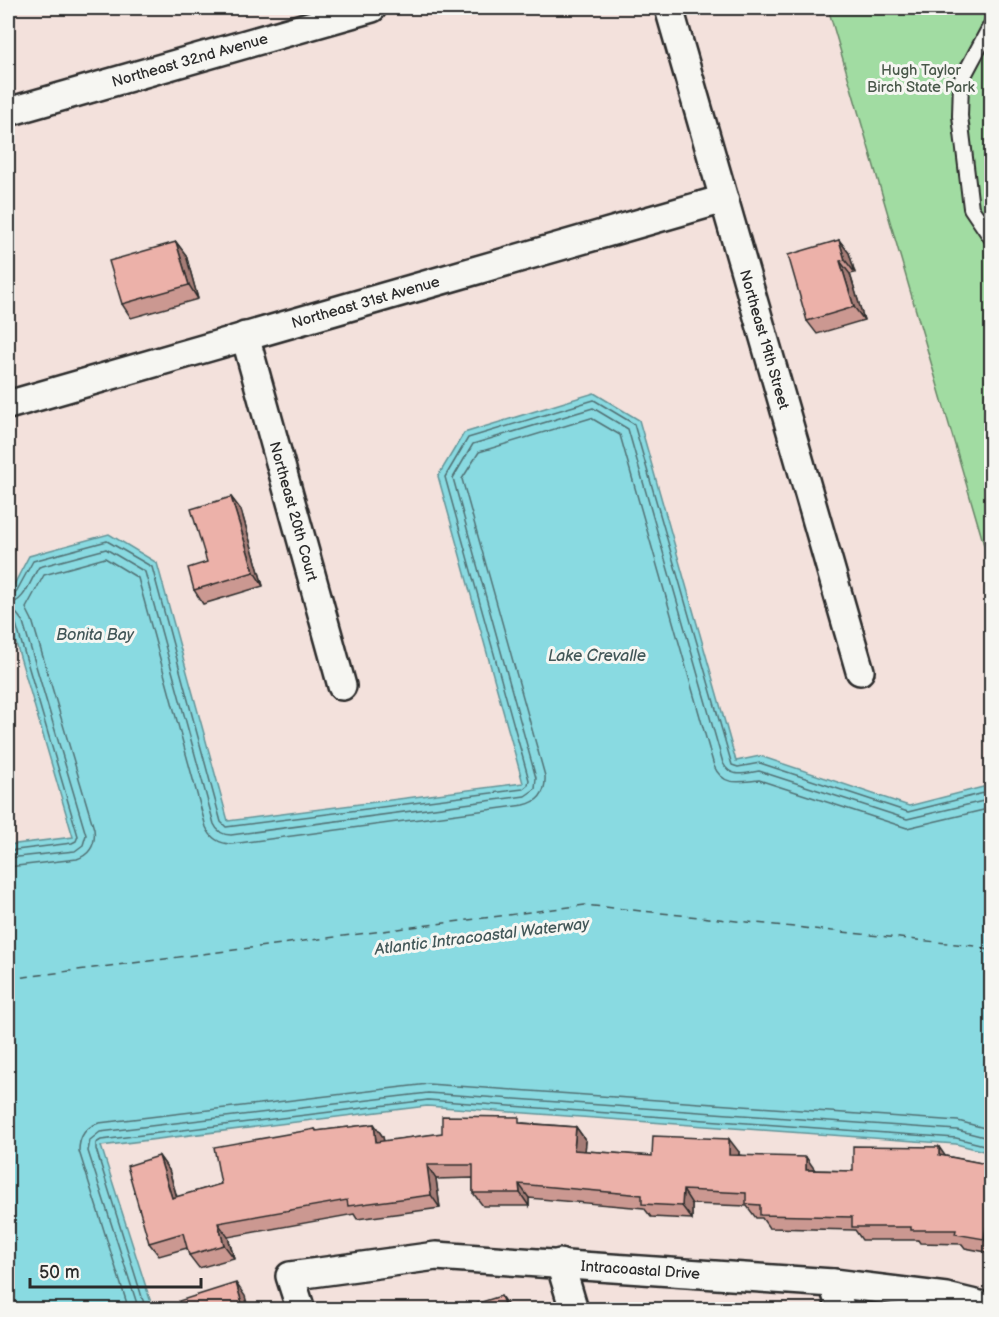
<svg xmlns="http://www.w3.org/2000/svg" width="999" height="1317" viewBox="0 0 999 1317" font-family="'Balsamiq Sans',sans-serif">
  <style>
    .green { fill: #a1dca2; stroke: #668466; stroke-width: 1.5 }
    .water { fill: #89dae1; stroke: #639498; stroke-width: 1.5 }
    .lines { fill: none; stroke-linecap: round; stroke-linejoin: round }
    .shore { stroke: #517174; stroke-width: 1.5 }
    .ferry { stroke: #425758; stroke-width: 1.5; stroke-dasharray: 8 6; stroke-linecap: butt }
    .lane-casing { stroke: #2b2b2b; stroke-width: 18 }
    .street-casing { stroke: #2b2b2b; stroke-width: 32 }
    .lane { stroke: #f6f6f2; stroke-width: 14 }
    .street { stroke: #f6f6f2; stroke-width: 27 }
    .wall { fill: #cb9891; stroke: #2b2b2b; stroke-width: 1.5 }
    .shaded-wall { fill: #a57c76; stroke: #2b2b2b; stroke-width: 1.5 }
    .building { fill: #ecb1a9; stroke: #2b2b2b; stroke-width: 1.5 }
    .labels { text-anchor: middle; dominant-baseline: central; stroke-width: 6; stroke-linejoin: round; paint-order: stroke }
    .street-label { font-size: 15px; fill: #2b2b2b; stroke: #f6f6f2 }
    .park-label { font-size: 15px; fill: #485749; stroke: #f6f6f2 }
    .water-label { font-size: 16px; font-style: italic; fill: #425758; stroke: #f6f6f2 }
  </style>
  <rect width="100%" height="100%" fill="#f3e1dc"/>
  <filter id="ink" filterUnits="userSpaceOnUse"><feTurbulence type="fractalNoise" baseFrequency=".0167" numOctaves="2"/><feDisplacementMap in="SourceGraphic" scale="12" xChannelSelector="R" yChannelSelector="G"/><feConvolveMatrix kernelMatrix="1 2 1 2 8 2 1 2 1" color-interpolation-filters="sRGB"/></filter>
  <g filter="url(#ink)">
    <polygon class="green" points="828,8 991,8 991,569"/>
    <polygon class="water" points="594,393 639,420 736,761 760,756 909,806 991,785 991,1153 956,1144 427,1106 101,1146 153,1309 8,1309 8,845 73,837 8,616 8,596 29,556 109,534 157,563 228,821 523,783 438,476 464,433"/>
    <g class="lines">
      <g class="shore">
        <polyline points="8,597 15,594 33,561 107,541 152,567 221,822 226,827 523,789 528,785 529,780 445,477 468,438 594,400 634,424 732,765 738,767 760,763 908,812 992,791"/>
        <path d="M 8,604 C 25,603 30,580 39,567 L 106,549 L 145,572 L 214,824 C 217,831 223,835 231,835 L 525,796 L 535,789 L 536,778 L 453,478 L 473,444 L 593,408 L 628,429 L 723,763 C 731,779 745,773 759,771 L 907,819 L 992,799"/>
        <polyline points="8,612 17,614 23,622 86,835 83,845 75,851 8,858"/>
        <polyline points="8,619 13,620 16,624 78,836 76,841 72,843 8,851"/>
        <path d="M 8,867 L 77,859 C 91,854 96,844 94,829 L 32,620 L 26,608 L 44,575 L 105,558 L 138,578 L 206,827 C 211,839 219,844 232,844 L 524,805 C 539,802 546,792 545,776 L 462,479 L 479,452 L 591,418 L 620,435 L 714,766 C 723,787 740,782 759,780 L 907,828 L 992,808"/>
        <path d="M 129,1310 L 79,1151 C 79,1137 85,1127 99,1123 L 428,1084 L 958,1121 L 992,1130"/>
        <polyline points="139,1310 88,1151 90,1140 100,1132 428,1093 957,1130 992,1139"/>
        <polyline points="146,1310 96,1149 96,1143 101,1140 428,1100 956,1138 992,1147"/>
      </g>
      <polyline class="ferry" points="8,979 585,905 975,946 992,951"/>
      <g class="lane-casing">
        <polyline id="lane" points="992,23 961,81 960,116 971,208 992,239"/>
      </g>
      <g class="street-casing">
        <g id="street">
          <path id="s1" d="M 669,8 L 860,671"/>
          <path id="s2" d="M 8,112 L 372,8"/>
          <path id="s3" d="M 245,336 L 342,686"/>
          <path id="s4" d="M 8,405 L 724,199"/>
          <polyline points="560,1263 574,1310"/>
          <polyline points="833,1283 841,1310"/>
          <path id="s5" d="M 301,1310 L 290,1276 L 436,1256 L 833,1283 L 946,1297 L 992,1308"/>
        </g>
      </g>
      <use href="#lane" class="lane"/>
      <use href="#street" class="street"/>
    </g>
    <g class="wall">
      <polygon points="839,240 849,253 855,273 850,274 864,320 817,334 807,321"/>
      <polygon points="176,242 186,255 198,299 131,318 122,304"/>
      <polygon points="231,497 241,510 263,586 203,604 194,590 207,562"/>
      <polygon points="523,1123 576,1127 586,1141 585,1151 652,1156 739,1152 739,1155 815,1170 853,1171 946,1156 992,1165 992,1253 965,1248 962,1244 920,1243 918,1240 862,1240 855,1230 769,1228 762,1218 756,1218 747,1206 692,1204 692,1219 651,1217 644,1208 529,1198 529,1206 483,1206 473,1193 473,1178 436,1179 440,1208 357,1219 354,1214 228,1237 234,1258 199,1268 189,1255 187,1248 159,1256 149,1243 159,1156 169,1170 177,1197 221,1184 315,1129 317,1131 374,1124 383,1137 384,1141"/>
    </g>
    <g class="shaded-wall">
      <polygon points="839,240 849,253 855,273 845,260"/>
      <polygon points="176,242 186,255 198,299 189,285"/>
      <polygon points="840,261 850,274 864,320 854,307"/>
      <polygon points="231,497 241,510 263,586 254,572"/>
      <polygon points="8,708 11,722 8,717"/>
      <polygon points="374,1124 383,1137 386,1155 376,1142"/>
      <polygon points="576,1127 586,1141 584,1163 574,1150"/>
      <polygon points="729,1139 739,1152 738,1168 729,1155"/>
      <polygon points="939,1147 948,1160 939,1155"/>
      <polygon points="159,1156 169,1170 181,1212 172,1198"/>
      <polygon points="806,1157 815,1170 806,1170"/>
      <polygon points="427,1165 436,1179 440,1208 431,1195"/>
      <polygon points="519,1184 529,1198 529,1206 520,1193"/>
      <polygon points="683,1190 692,1204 692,1219 682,1206"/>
      <polygon points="218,1223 228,1237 234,1258 224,1245"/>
      <polygon points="986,1227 992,1234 992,1250 984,1239"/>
      <polygon points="236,1283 245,1296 249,1310 244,1310"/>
      <polygon points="501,1296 511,1310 506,1310"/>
    </g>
    <g class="building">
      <polygon points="839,240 845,260 840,261 854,307 807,321 788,255"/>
      <polygon points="176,242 189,285 122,304 109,261"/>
      <polygon points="231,497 254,572 194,590 188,568 207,562 191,509"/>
      <polygon points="442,1116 519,1117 519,1123 576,1127 574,1150 652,1156 653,1136 729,1139 729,1155 806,1157 806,1170 853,1171 853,1146 939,1147 939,1155 992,1165 992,1228 986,1227 984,1239 955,1234 956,1230 911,1230 911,1227 852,1227 852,1217 760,1215 760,1205 746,1204 746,1193 683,1190 682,1206 642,1204 642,1195 519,1184 520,1193 473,1193 473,1165 427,1165 431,1195 348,1206 347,1200 218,1223 224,1245 189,1255 183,1233 149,1243 127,1166 159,1156 172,1198 221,1184 214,1147 315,1129 316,1131 374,1124 376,1142 442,1133"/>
      <polygon points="236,1283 244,1310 182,1310 179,1301"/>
      <polygon points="501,1296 506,1310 456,1310"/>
    </g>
  </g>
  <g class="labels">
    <g class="street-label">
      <text stroke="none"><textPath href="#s2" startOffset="189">Northeast 32nd Avenue</textPath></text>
      <text stroke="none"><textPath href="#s4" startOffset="372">Northeast 31st Avenue</textPath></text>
      <text stroke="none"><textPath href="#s1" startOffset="345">Northeast 19th Street</textPath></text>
      <text stroke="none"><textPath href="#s3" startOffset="182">Northeast 20th Court</textPath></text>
      <text stroke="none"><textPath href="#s5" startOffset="388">Intracoastal Drive</textPath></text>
    </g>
    <g class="park-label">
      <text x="921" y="70">Hugh Taylor<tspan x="921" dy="17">Birch State Park</tspan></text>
    </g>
    <g class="water-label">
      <text x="95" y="635">Bonita Bay</text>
      <text x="597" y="656">Lake Crevalle</text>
      <text transform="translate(482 937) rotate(-7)">Atlantic Intracoastal Waterway</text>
    </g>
  </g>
  <rect width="999" height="1317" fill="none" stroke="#f6f6f2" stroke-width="30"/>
  <rect x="15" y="15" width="969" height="1287" fill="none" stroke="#2b2b2b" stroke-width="2" filter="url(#ink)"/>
  <path d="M30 1278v9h171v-9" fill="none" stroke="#2b2b2b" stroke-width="3"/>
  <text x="39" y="1278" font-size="18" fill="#2b2b2b" stroke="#f6f6f2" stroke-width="4.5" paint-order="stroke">50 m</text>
</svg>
